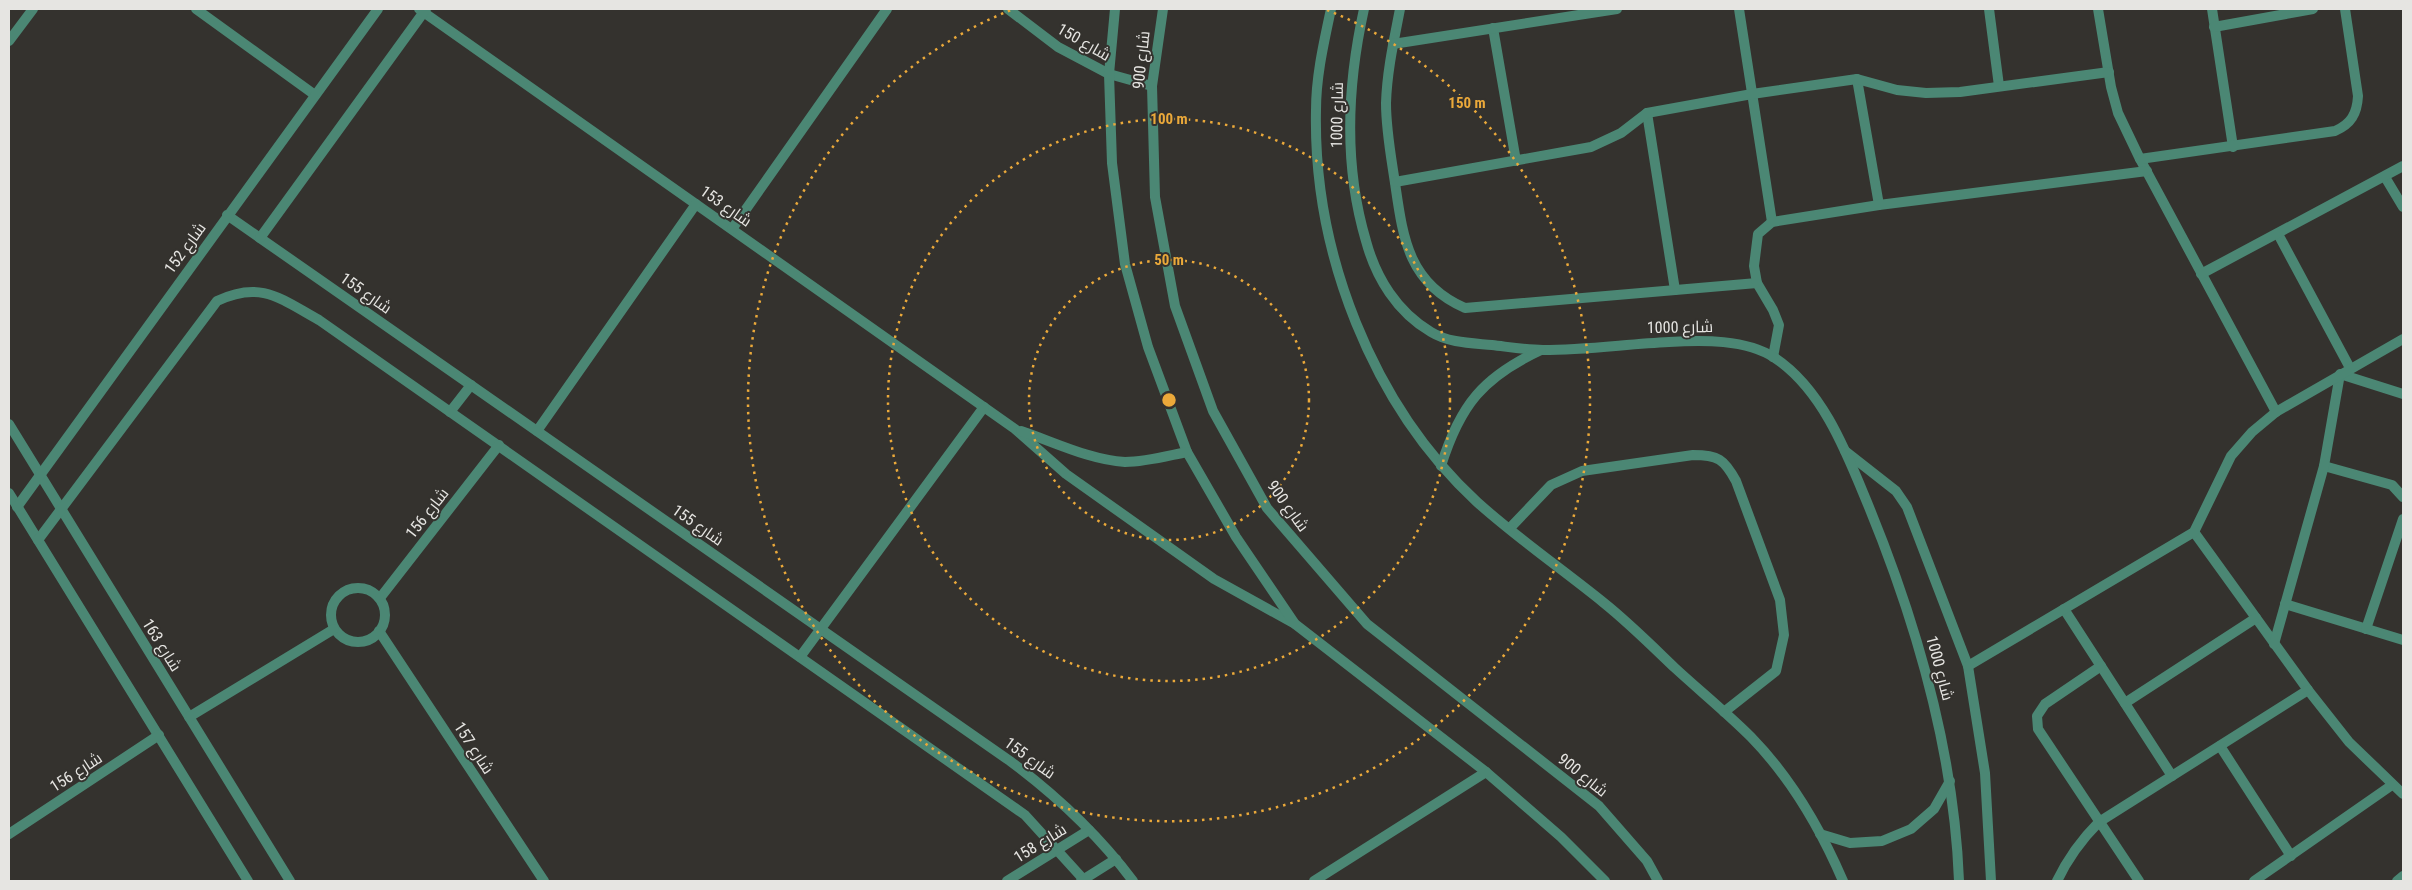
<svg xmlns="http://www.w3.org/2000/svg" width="2412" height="890" viewBox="0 0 2412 890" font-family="'Roboto Condensed',Cairo,sans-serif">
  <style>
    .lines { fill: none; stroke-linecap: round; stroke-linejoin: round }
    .service { stroke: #4b8774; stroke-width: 10 }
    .minor { stroke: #4b8774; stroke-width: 10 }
    .tertiary { stroke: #4b8774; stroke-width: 10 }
    .ring { fill: none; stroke: #eba93a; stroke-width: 2.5; stroke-dasharray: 2.5 5 }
    .labels { text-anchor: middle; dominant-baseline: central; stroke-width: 4; stroke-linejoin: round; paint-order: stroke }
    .street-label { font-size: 16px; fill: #e6e5e2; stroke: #34322e }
    .centre { fill: #eba93a; stroke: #34322e; stroke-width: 2.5 }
    .ring-label { font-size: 15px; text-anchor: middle; font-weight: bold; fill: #eba93a; stroke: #34322e; stroke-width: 4; stroke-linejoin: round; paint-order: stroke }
  </style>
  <rect width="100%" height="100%" fill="#34322e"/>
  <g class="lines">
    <g class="service">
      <polyline points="196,9 315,95"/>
      <polyline points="419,9 1015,429 1066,474 1214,579 1295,624"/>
      <polyline points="1008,9 1058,47 1109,74 1152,86"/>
      <polyline points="1115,9 1109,74 1112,163 1125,264 1148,347 1187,452 1236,537 1295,624 1486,772 1561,837 1605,881"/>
      <polyline points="1163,9 1152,86 1155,197 1175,306 1213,411 1267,508 1367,624 1599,806 1647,861 1658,881"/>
      <polyline points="9,41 33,9"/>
      <path d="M 227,215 L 1010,761 C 1057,796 1097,833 1133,881"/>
      <polyline points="732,229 887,9"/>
      <polyline points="260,238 426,9"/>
      <polyline points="450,412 471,385"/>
      <polyline points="9,424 290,881"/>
      <polyline points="537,431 696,204"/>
      <path d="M 1021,431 C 1054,442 1090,460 1125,462 C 1146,462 1167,456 1187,452"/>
      <polyline points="9,493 248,881"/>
      <polyline points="17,507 378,9"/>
      <path d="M 1510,528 L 1551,485 L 1582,471 L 1693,455 C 1718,455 1724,459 1736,481 L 1780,600 L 1784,635 L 1776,671 L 1724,712"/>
      <path d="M 38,540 L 217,301 C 261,280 281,299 319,320 L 1025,815 L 1085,881"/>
      <circle cx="358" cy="615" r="27"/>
      <polyline points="380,598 499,445"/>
      <polyline points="379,631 544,881"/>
      <polyline points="800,657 984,407"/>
      <polyline points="189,717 334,629"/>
      <polyline points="9,834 159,735"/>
      <polyline points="1007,881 1089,830"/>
      <polyline points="1081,881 1116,859"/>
      <polyline points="1314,881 1486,772"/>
    </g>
    <g class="minor">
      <path d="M 1400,9 C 1394,40 1387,71 1386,103 C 1386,130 1391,156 1395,183 C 1403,238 1408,283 1465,308 L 1757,283"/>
      <polyline points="1739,9 1772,222"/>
      <polyline points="1989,9 1999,86"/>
      <polyline points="2098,9 2111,87 2118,113 2140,159 2276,412"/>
      <polyline points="2212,9 2233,147"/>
      <polyline points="2214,27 2313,9"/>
      <polyline points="1493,28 1516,161"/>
      <polyline points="1393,44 1617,9"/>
      <polyline points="1857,79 1879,205"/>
      <polyline points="1647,113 1675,290"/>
      <path d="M 2140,159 L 2335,131 C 2351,124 2357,114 2358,96 L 2345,9"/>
      <polyline points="2385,177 2403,207"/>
      <polyline points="1395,182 1591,147 1621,133 1647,113 1752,94 1857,79 1897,90 1926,93 1960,92 2109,72"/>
      <polyline points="2278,234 2350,368"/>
      <polyline points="2201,274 2403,166"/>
      <polyline points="1773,357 1779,325 1773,310 1757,283 1754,266 1758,234 1772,222 1879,205 2147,171"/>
      <polyline points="1845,451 1896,491 1907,507 1968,666 1985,773 1991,881"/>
      <polyline points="2324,466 2392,485 2403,497"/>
      <polyline points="2194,532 2308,690 2349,742 2403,794"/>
      <polyline points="2285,604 2403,640"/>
      <polyline points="2064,609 2172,776"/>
      <polyline points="2366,629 2403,519"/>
      <polyline points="2274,644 2324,466 2340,374 2403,394"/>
      <polyline points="1968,666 2194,532 2231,456 2252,432 2276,412 2403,339"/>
      <polyline points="2101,666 2045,704 2037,716 2038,729 2139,881"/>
      <polyline points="2125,703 2256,618"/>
      <polyline points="2220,746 2291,856"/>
      <path d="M 2057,881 C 2068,858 2081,840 2099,822 L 2308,690"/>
      <polyline points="2254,881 2392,785"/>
      <polyline points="2397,881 2403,876"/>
    </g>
    <g class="tertiary">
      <path d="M 1331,9 C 1324,42 1316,76 1316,110 C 1313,252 1372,405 1477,502 C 1517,538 1562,569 1604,603 C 1629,623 1652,646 1675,668 C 1700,691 1727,713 1751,737 C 1790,777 1821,830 1843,881"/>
      <path d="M 1364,9 C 1347,86 1343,164 1366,241 C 1376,278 1397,312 1431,332 C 1449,343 1471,343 1492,345 C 1509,347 1526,350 1543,350 C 1585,350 1627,344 1669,342 C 1702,340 1746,339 1775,358 C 1820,388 1844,446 1864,495 C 1915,617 1954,748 1959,881"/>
      <path d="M 1441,466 C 1460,405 1483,377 1541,350"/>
      <polyline points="1820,834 1850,843 1882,841 1911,829 1934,809 1950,781"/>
    </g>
  </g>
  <g class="ring">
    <circle cx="1169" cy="400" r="140"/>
    <circle cx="1169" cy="400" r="281"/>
    <path d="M1327 10A421 421 0 1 1 1011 10"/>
  </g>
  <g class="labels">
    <g class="street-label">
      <text transform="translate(1084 42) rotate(30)">شارع 150</text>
      <text transform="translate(1141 60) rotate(-84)">شارع 900</text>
      <text transform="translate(1337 115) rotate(-89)">شارع 1000</text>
      <text transform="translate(726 206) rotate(35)">شارع 153</text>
      <text transform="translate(185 248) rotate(-54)">شارع 152</text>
      <text transform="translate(366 293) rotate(35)">شارع 155</text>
      <text transform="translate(1680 327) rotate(-1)">شارع 1000</text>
      <text transform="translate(1288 506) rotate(54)">شارع 900</text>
      <text transform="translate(427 513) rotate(-52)">شارع 156</text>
      <text transform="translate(698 525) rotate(35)">شارع 155</text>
      <text transform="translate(162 645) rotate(58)">شارع 163</text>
      <text transform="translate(1940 668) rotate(75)">شارع 1000</text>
      <text transform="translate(474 748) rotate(57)">شارع 157</text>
      <text transform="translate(1030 758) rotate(36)">شارع 155</text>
      <text transform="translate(76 772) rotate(-33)">شارع 156</text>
      <text transform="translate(1583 775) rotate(39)">شارع 900</text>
      <text transform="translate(1040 843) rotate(-32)">شارع 158</text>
    </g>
  </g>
  <circle cx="1169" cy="400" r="8" class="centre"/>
  <g class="ring-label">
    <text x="1467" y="108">150 m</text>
    <text x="1169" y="124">100 m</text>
    <text x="1169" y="265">50 m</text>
  </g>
  <rect width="2412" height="890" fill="none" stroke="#e6e5e2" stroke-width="20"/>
</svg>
